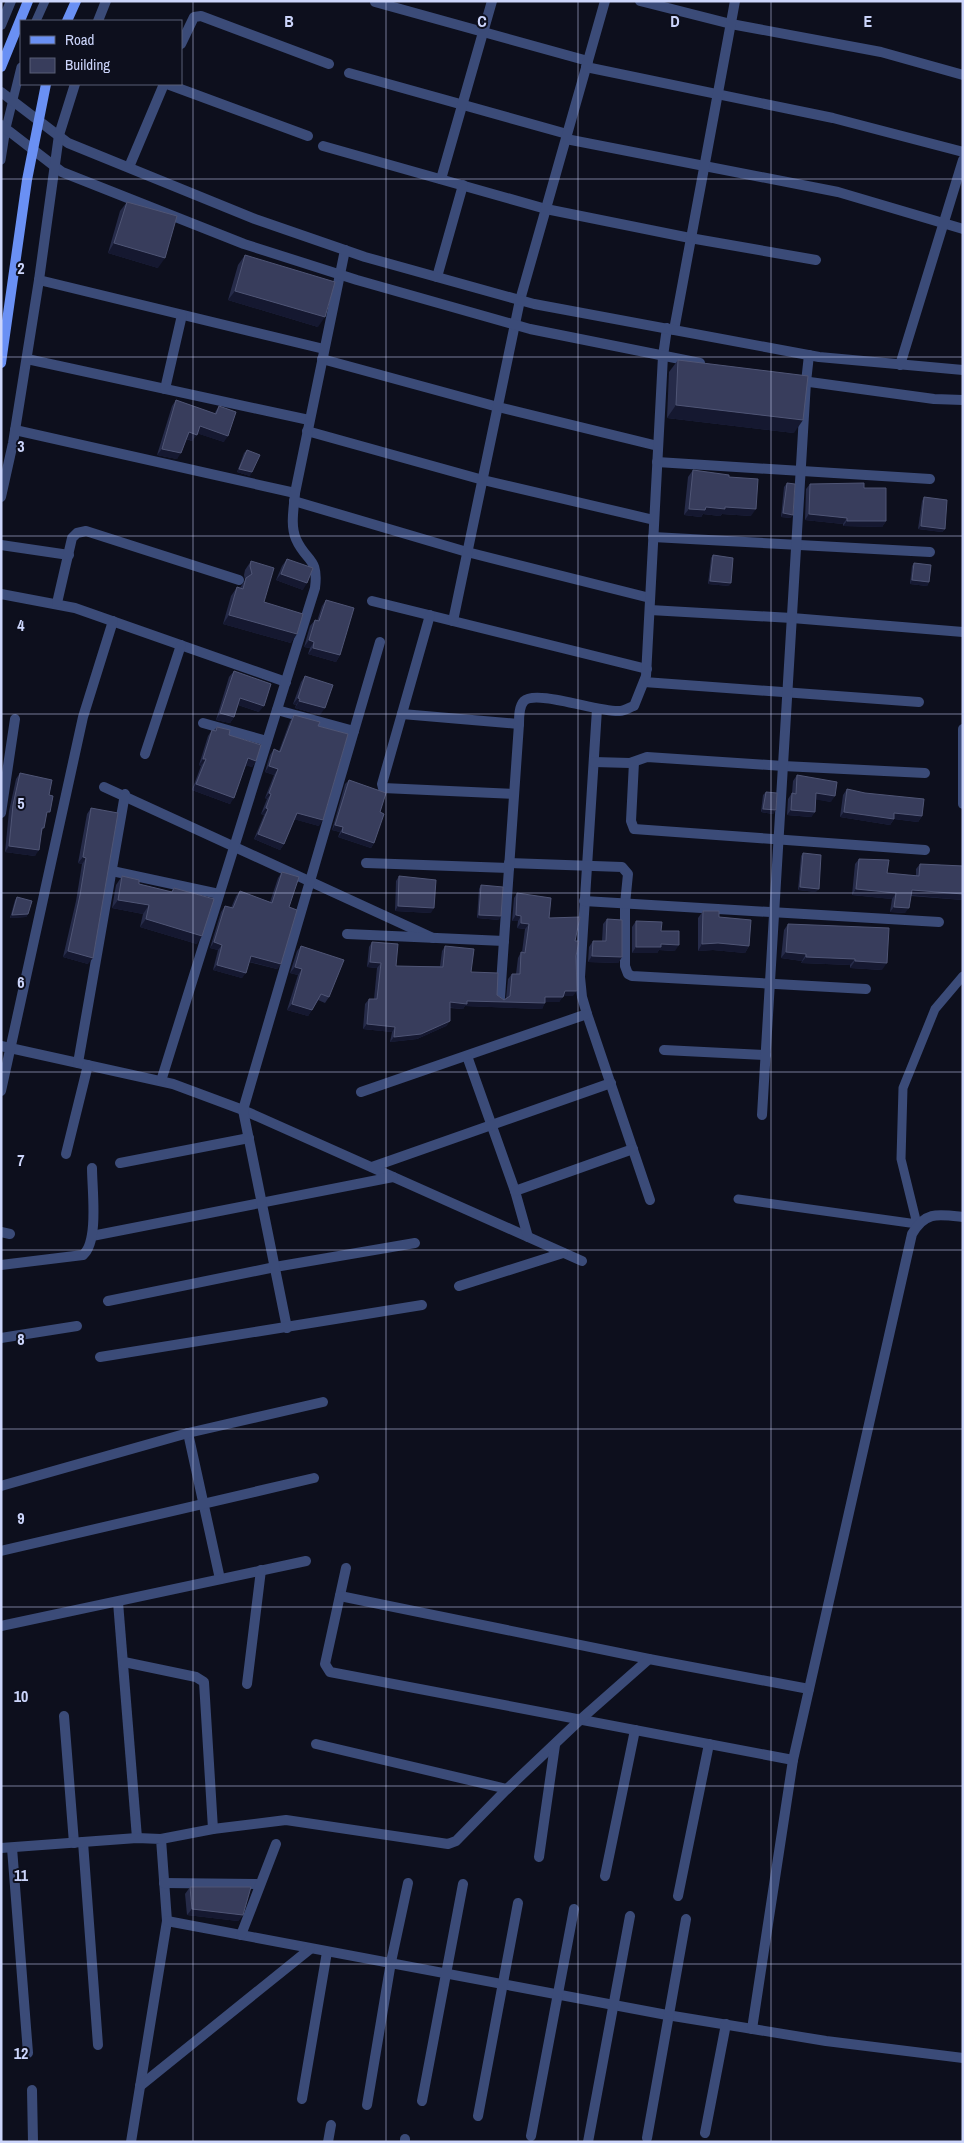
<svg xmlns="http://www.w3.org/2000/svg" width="964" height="2143" viewBox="0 0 964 2143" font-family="'Archivo Narrow',sans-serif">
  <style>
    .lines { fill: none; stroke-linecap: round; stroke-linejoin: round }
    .service { stroke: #3b4b78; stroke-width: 9 }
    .minor { stroke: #3b4b78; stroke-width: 10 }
    .tertiary { stroke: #3b4b78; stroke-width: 10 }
    .secondary { stroke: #6a90f4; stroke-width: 10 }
    .wall { fill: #262b49 }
    .shaded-wall { fill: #151830 }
    .building { fill: #383d5c; stroke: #4f5575 }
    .grid { fill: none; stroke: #ccd5fb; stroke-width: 1; stroke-opacity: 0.55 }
    .grid-label { font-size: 16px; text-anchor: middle; font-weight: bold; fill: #ccd5fb; stroke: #0d0f1d; stroke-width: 4; stroke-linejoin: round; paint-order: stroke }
  </style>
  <rect width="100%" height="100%" fill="#0d0f1d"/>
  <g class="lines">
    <g class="service">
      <polyline points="36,21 45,1"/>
      <polyline points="1,160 6,128 21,67"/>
      <polyline points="738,1199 917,1224 901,1159 903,1088 935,1009 963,976"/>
    </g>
    <g class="minor">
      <polyline points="640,1 731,24 881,52 963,75"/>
      <polyline points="375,2 588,61"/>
      <polyline points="181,44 194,17 201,16 329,64"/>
      <polyline points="586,67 833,118 963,152"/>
      <polyline points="349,73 567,134"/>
      <polyline points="167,84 308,136"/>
      <polyline points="566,139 838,192 963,229"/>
      <polyline points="323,146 546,209 690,238 816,260"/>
      <polyline points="129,167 164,84"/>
      <polyline points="441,179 492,1"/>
      <polyline points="437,277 463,185"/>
      <polyline points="39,280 324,349"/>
      <polyline points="674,330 735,1"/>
      <polyline points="27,359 309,420"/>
      <polyline points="322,359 498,407 658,446"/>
      <polyline points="900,365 963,160"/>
      <polyline points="165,389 182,315"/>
      <polyline points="15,430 295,493"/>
      <polyline points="307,431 483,480 654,520"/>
      <polyline points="657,462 930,479"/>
      <polyline points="294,501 467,552 650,598"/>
      <polyline points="653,537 930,552"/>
      <polyline points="1,545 69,555"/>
      <polyline points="1,594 75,608 286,682"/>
      <polyline points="372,601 647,669"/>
      <polyline points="57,603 72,538 77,533 86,531 239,580"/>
      <polyline points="650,610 792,618 963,632"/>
      <polyline points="430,615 382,784 383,788 514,794"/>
      <polyline points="453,621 520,300 605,1"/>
      <polyline points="644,682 919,702"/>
      <polyline points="597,709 580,977 582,997 587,1014 650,1200"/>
      <polyline points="277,710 354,731"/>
      <polyline points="402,714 519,724"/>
      <polyline points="203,723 267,741"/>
      <polyline points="963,729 963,804"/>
      <polyline points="145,754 181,645"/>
      <polyline points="594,762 630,763 647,757 783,766 925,773"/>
      <polyline points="634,762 631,821 634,829 925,850"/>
      <polyline points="104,787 433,938"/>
      <polyline points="1,813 15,719"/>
      <polyline points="366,863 509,868"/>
      <polyline points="509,863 622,867 628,874 625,904 625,966 628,974 632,976 866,989"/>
      <polyline points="112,871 219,894"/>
      <polyline points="584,901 939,922"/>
      <polyline points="347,934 504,941"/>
      <path d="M 500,998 L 519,724 C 519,717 519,706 524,701 C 536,689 600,713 620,711 C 625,711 630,707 634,706 L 646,676 L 663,356 L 667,328"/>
      <polyline points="1,1046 173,1084 243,1110 582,1261"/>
      <polyline points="664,1050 766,1055"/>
      <polyline points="467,1056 515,1191 528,1237"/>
      <polyline points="78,1063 125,794"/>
      <path d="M 161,1081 L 315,588 C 319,557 306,562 296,539 C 290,525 294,508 295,493 L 345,250"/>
      <polyline points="1,1091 83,717 113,621"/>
      <polyline points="361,1092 587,1014"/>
      <polyline points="762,1115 806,382 809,355"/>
      <polyline points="66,1154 88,1065"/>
      <polyline points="120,1163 249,1138"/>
      <polyline points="372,1167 611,1083"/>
      <polyline points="515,1191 633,1149"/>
      <polyline points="1,1232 10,1234"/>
      <polyline points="92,1236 393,1177"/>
      <path d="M 1,1265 L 83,1255 C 99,1242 92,1189 92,1168"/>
      <polyline points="459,1286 563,1253"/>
      <polyline points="108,1301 275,1267 415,1243"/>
      <polyline points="287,1328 243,1110 380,642"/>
      <polyline points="1,1338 77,1326"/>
      <polyline points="100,1357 422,1305"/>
      <polyline points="188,1433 220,1579"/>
      <polyline points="1,1486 188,1433 323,1402"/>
      <polyline points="1,1551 314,1478"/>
      <polyline points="346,1568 325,1664 330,1672 793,1760"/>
      <polyline points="340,1596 649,1659 809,1689"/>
      <polyline points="118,1602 137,1838"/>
      <polyline points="1,1626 306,1561"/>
      <polyline points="124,1662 196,1677 204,1682 213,1829"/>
      <polyline points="247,1684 261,1570"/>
      <polyline points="64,1716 74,1843"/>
      <polyline points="316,1744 507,1789"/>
      <polyline points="161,1839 213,1829 286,1820 448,1844 456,1841 507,1789 581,1719 649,1659"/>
      <polyline points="83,1842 98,2045"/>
      <polyline points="1,1848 137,1838 161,1839 167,1921 131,2142"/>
      <polyline points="12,1848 28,2053"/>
      <polyline points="539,1857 555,1745"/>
      <polyline points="605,1876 635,1730"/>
      <polyline points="164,1883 260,1884"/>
      <polyline points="678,1896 709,1744"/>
      <polyline points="167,1921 667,2015 826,2041 963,2058"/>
      <polyline points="241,1935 276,1844"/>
      <path d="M 752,2029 L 793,1760 L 912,1234 C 925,1211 938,1214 963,1217"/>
      <polyline points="140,2086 310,1949"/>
      <polyline points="32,2090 33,2142"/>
      <polyline points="302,2099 327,1952"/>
      <polyline points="422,2101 463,1884"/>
      <polyline points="367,2105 391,1962 408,1883"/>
      <polyline points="478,2116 518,1903"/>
      <polyline points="705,2133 726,2024"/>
      <polyline points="531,2136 574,1909"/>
      <polyline points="647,2138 686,1919"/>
      <polyline points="328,2142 331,2125"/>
      <polyline points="405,2142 405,2139"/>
      <polyline points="588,2142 630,1916"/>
    </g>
    <g class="tertiary">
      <polyline points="98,21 106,1"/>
      <polyline points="1,25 11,1"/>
      <polyline points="1,92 68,143 255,219 365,257 534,304 819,357 963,370"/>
      <polyline points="1,125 62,172 244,244 357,280 530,329 700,363"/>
      <polyline points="795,380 934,399 963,400"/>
      <polyline points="1,497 13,443 39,280 59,135 75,84"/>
    </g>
    <g class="secondary">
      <polyline points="67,21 76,1"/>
      <polyline points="1,67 28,1"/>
      <polyline points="1,363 27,180 46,84"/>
    </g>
  </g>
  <g class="wall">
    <polygon points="127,202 158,268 108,253 120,211"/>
    <polygon points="245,255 318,327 228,300 238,265"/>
    <polygon points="678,360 794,433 667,418 669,372"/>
    <polygon points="176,400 214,414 219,406 224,442 197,433 192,441 186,439 177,459 157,455 172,406"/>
    <polygon points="247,450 250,476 237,472 244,453"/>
    <polygon points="693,470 729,477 751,516 722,514 720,516 703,514 701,517 684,515 688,477"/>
    <polygon points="787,483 791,518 781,517 784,487"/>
    <polygon points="810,484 886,521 882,527 843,526 843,524 805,520 806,489"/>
    <polygon points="924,497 945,529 942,532 918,529 922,501"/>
    <polygon points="713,555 729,586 708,584 711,558"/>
    <polygon points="287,559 303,590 276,580 282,566"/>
    <polygon points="251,561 264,602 291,643 223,624 231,596 237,587 240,588 245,580 244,575 245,570"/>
    <polygon points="914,563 929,582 927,586 910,584 912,566"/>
    <polygon points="326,600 340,655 336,662 308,654 310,648 304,647 310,626 315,620 317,621 322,606"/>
    <polygon points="234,671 259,712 238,705 234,717 230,723 216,720 229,677"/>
    <polygon points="305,676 320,715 295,708 296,705 293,704 301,682"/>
    <polygon points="294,715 318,726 319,826 294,819 284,844 280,850 254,839 264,815 261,814 267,799 265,798 274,775 265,772 270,755 274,749 279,751 290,721"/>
    <polygon points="217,727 229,735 256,761 252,767 246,765 230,804 192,790 201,766 199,765 208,736 212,730 214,730"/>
    <polygon points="20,773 46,818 35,856 5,852 9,811 16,779"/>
    <polygon points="797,775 831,802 816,799 815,812 811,817 787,815 788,799 792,793 793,781"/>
    <polygon points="349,780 380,812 374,843 371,848 338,837 340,832 332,830 345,784"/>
    <polygon points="847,789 922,816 918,822 894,819 890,825 840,817 843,795"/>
    <polygon points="766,792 776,810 773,814 761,812 763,795"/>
    <polygon points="91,808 88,964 63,957 76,901 82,864 78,863 87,814"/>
    <polygon points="803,853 816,892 798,890 801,856"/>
    <polygon points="859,859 887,873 916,876 916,869 920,864 963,866 963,900 911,896 905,913 890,912 892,899 852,895 855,864"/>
    <polygon points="282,872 289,907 281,964 277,969 249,962 242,978 213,970 218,950 210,948 221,912 225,906 231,908 236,896 240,891 270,902 278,878"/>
    <polygon points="122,876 139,884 171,892 174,888 197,944 140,927 143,914 112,908 116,885"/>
    <polygon points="399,876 431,913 395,911 396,881"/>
    <polygon points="481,885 499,920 477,918 479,889"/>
    <polygon points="517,893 575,941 576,956 573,996 563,996 559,1002 545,1002 542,1009 465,1006 463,1009 450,1008 450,1021 446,1026 417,1039 390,1042 392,1032 363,1029 365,1004 369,999 374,999 377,968 367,967 369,947 372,942 396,966 440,966 442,951 445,946 471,972 497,995 504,1000 506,998 508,979 512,974 516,974 518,958 521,952 522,952 525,929 517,928 518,921 512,921 514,898"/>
    <polygon points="17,897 28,914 26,917 10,918 15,900"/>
    <polygon points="703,911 719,917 749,946 745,953 713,950 698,951 698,918"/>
    <polygon points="607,919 622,957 618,963 588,962 589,947 593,941 602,941 603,924"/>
    <polygon points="636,921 661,931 675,951 659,950 657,953 632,953 632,927"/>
    <polygon points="788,924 882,970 850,968 850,965 801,963 802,961 781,958 784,930"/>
    <polygon points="301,946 329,997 325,1003 318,1000 308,1016 287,1010 298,975 290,973 297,951"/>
    <polygon points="190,1887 243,1915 238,1921 187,1915 185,1894"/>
  </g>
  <g class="shaded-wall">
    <polygon points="114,243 165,258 158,268 108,253"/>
    <polygon points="235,291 325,317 318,327 228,300"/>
    <polygon points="676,405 803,420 794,433 667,418"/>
    <polygon points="200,426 228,436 224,442 196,433"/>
    <polygon points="189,432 197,435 192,441 185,438"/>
    <polygon points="162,449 181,453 177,459 157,455"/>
    <polygon points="239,469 252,472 250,476 237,472"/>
    <polygon points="706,507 725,507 756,509 751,516 722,514 720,516 703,514 701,517 684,515 689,509"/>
    <polygon points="783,513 793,515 791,518 781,517"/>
    <polygon points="809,514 847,518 843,524 805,520"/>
    <polygon points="847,521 886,521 882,527 843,526"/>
    <polygon points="921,526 945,529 942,532 918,529"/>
    <polygon points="281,574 307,583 303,590 276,580"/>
    <polygon points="912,580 929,582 927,586 910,584"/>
    <polygon points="710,581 731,583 729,586 708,584"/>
    <polygon points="229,615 297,634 291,643 223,624"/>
    <polygon points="309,640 314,642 310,648 304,647"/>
    <polygon points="313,648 340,655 336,662 308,654"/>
    <polygon points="240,698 264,706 259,712 235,704"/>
    <polygon points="298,698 300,699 296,705 293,704"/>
    <polygon points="299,701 325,708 320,715 295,708"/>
    <polygon points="220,713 234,717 230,723 216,720"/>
    <polygon points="248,758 256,761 252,767 244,765"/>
    <polygon points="203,759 206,759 201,766 199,765"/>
    <polygon points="269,766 278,769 274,775 265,772"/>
    <polygon points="196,784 234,798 230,804 192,790"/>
    <polygon points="269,793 271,794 267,799 265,798"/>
    <polygon points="816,793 835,796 831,802 812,799"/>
    <polygon points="266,808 268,809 264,815 261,814"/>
    <polygon points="763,809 776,810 773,814 761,812"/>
    <polygon points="791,810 815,812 811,817 787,815"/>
    <polygon points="844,812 894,813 922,816 918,822 894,819 890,825 840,817"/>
    <polygon points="297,813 323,820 319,826 293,819"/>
    <polygon points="335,825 343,827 340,832 332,830"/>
    <polygon points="342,832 374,843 371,848 338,837"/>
    <polygon points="258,834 284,844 280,850 254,839"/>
    <polygon points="9,846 39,850 35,856 5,852"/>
    <polygon points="83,857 86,858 82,864 78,863"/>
    <polygon points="800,887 819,889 816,892 798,890"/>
    <polygon points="856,889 896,893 892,899 852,895"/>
    <polygon points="912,890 963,894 963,900 909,895"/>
    <polygon points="118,900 149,905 143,914 112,908"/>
    <polygon points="398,906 434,908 431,913 395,911"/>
    <polygon points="894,907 909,908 905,913 890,912"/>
    <polygon points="28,914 26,917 10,918 12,915"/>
    <polygon points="479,915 501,916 499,920 477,918"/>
    <polygon points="516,915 521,916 518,921 512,921"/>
    <polygon points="146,919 202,936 197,944 140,927"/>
    <polygon points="521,923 529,924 525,929 517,928"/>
    <polygon points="214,942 222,945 218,950 210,948"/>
    <polygon points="718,943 749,946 745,953 713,950 698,951 702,944"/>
    <polygon points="661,944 679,945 675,951 659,950 657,953 632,953 636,947"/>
    <polygon points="68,951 93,958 88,964 63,957"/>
    <polygon points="786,952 806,954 802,961 781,958"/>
    <polygon points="251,956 281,964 277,969 247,961"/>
    <polygon points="592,956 622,957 618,963 588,962"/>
    <polygon points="806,957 855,959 850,965 801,963"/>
    <polygon points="855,961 887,963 882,970 850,968"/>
    <polygon points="370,962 381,963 377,968 367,967"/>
    <polygon points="217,965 246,973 242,978 213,970"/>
    <polygon points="295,967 302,969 298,975 290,973"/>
    <polygon points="565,991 577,991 573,996 561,996"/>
    <polygon points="545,997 563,997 559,1002 542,1002"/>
    <polygon points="467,1001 545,1003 542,1009 465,1006 463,1009 446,1007 450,1002"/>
    <polygon points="292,1004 312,1010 308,1016 287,1010"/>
    <polygon points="450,1021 446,1026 417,1039 390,1042 394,1037"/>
    <polygon points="367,1024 395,1027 392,1032 363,1029"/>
    <polygon points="192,1909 243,1915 238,1921 187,1915"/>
  </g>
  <g class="building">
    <polygon points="127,202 177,216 165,258 114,243"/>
    <polygon points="245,255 335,282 325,317 235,291"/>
    <polygon points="678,360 808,376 803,420 676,405"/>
    <polygon points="176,400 216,414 219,406 236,412 228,436 200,426 197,435 189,432 181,453 162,449"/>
    <polygon points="247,450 260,455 252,472 239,469"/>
    <polygon points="693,470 729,475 729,477 758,479 756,509 725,507 725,509 706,507 705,510 689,509"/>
    <polygon points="787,483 795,484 793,515 783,513"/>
    <polygon points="864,483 864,488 886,488 886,521 847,521 847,518 809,514 810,484"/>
    <polygon points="924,497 947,500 945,529 921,526"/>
    <polygon points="713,555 733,558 731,583 710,581"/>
    <polygon points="287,559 313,568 307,583 281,574"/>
    <polygon points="251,561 274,568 264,602 303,614 297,634 229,615 237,587 243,589 246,578 252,574 250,566"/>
    <polygon points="914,563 931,565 929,582 912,580"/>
    <polygon points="326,600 354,608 340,655 313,648 314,642 309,640 315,620 319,621"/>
    <polygon points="234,671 271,684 264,706 240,698 234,717 220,713"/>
    <polygon points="305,676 333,685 325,708 299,701 300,699 298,698"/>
    <polygon points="294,715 320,722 318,726 348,734 323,820 297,813 284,844 258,834 268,809 266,808 271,794 269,793 278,769 269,766 274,749 280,752"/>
    <polygon points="217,727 230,730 229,735 261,745 256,761 248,758 234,798 196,784 206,759 203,759 212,730 216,731"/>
    <polygon points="20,773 52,780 49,795 53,796 50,812 47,812 44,828 42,828 39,850 9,846 13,805"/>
    <polygon points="797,775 837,782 835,796 816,793 815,812 791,810 792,793 796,794"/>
    <polygon points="349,780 386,793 380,812 384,814 374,843 342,832 343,827 335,825"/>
    <polygon points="847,789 865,793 924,799 922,816 894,813 894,819 844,812"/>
    <polygon points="766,792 777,793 776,810 763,809"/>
    <polygon points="91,808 118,813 93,958 68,951 80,895 86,858 83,857"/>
    <polygon points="803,853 821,855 819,889 800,887"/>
    <polygon points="859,859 889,860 887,873 919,876 920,864 963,866 963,894 912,890 909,908 894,907 896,893 856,889"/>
    <polygon points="282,872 299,877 289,907 297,910 281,964 251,956 246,973 217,965 222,945 214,942 225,906 233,908 240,891 272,903"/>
    <polygon points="122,876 139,880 139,884 172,892 174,888 214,899 202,936 146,919 149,905 118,900"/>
    <polygon points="399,876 436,880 434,908 398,906"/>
    <polygon points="481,885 503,887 501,916 479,915"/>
    <polygon points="517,893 551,898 549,918 580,917 575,941 579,941 576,956 577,991 565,991 563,997 545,997 545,1003 467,1001 467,1004 450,1002 450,1021 421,1034 394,1037 395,1027 367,1024 369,999 377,999 381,963 370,962 372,942 398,944 396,966 443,967 445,946 474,949 471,972 498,973 497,995 504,1000 510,996 512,974 520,974 521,952 525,953 529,924 521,923 521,916 516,915"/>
    <polygon points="17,897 32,901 28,914 12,915"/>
    <polygon points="703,911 719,911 719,917 751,920 749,946 718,943 702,944"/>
    <polygon points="607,919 622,920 622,957 592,956 593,941 606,941"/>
    <polygon points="636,921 662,922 661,931 679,931 679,945 661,944 661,947 636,947"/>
    <polygon points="788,924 889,928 887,963 855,961 855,959 806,957 806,954 786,952"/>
    <polygon points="301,946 344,960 329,997 321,994 312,1010 292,1004 302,969 295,967"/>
    <polygon points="190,1887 251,1887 243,1915 192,1909"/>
  </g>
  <path class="grid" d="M 193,1 L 193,2142M 386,1 L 386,2142M 578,1 L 578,2142M 771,1 L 771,2142M 1,179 L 963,179M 1,357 L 963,357M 1,536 L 963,536M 1,714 L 963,714M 1,893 L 963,893M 1,1072 L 963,1072M 1,1250 L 963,1250M 1,1429 L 963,1429M 1,1607 L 963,1607M 1,1786 L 963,1786M 1,1964 L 963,1964"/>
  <g class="grid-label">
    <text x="289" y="27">B</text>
    <text x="482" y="27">C</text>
    <text x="675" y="27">D</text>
    <text x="868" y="27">E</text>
    <text x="21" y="274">2</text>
    <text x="21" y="452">3</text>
    <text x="21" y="631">4</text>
    <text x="21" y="809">5</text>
    <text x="21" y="988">6</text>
    <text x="21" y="1166">7</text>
    <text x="21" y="1345">8</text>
    <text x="21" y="1524">9</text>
    <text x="21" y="1702">10</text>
    <text x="21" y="1881">11</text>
    <text x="21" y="2059">12</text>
  </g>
  <rect width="964" height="2143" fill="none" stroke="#ccd5fb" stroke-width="5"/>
  <rect x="20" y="20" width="162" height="65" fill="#0d0f1d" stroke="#595e76"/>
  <rect x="30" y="36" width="25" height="8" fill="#6a90f4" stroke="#595e76"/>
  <text x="65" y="45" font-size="15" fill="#ccd5fb">Road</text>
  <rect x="30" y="58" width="25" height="15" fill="#383d5c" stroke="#595e76"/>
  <text x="65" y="70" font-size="15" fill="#ccd5fb">Building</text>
</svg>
